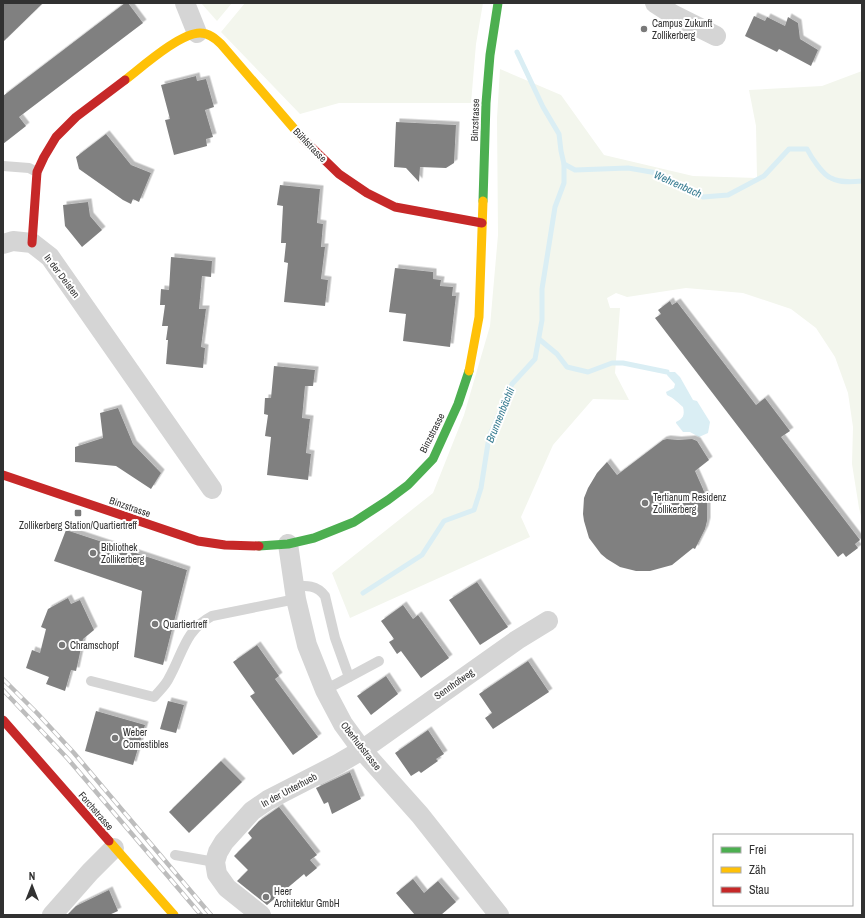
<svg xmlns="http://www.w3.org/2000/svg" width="865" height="918" viewBox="0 0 865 918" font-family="'Archivo Narrow',sans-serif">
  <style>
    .green { fill: #f3f6ed }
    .water { fill: #daeef4 }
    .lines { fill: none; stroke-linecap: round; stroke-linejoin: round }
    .stream { stroke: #daeef4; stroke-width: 5 }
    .building { fill: #808080; filter: url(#shadow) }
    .lane { stroke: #d5d5d5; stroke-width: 10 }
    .street { stroke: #d5d5d5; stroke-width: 20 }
    .fast { stroke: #4caf50; stroke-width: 9 }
    .slow { stroke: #ffc107; stroke-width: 9 }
    .jam { stroke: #c62828; stroke-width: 9 }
    .rail-casing { stroke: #bdbdbd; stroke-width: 4.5 }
    .rail { stroke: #fff; stroke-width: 3; stroke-dasharray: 9; stroke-linecap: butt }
    .poi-dot { fill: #797979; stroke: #fff; stroke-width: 1.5 }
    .labels { text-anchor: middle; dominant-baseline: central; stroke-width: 4; stroke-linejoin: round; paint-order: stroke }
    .poi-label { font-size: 10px; fill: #313131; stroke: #fff; text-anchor: start }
    .street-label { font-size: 10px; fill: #313131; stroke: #fff }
    .water-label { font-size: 11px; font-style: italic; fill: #377c91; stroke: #fff }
  </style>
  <defs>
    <filter id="shadow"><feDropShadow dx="3.5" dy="-3.5" stdDeviation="0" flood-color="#0004"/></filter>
  </defs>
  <rect width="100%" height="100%" fill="#fff"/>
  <g class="green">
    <polygon points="201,3 232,3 217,21"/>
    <polygon points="245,3 483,3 476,44 471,103 339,103 300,114 221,32"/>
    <polygon points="500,69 561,95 604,155 693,176 757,178 756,126 749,90 822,86 862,71 862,520 859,508 852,464 853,427 848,393 835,357 816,328 791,309 743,293 686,288 627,297 616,293 607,298 610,308 620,308 615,373 629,400 593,399 553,445 521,517 530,537 350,618 332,573 433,493 464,415 490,326 498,235 497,118"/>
  </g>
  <path class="water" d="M 667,372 L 675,372 L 680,377 L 693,400 L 697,401 L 710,422 L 708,433 L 699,437 L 690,432 L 683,432 L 676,423 L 676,422 C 683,419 685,415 683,407 C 677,402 675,399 667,395 L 666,392 L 674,388 L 675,384 L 667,375 Z"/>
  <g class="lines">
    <g class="stream">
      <path d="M 517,52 L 543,107 L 559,134 L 561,151 L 564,164 L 575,170 L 628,168 L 657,173 L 703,197 L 728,195 L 764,176 L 789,149 L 807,149 C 811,157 823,175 831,178 C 840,183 852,182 862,181"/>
      <polyline points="539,339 557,354 567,367 588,372 612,363 623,363 667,372"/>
      <polyline points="363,593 422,555 444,521 474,510 481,488 489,437 512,384 535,359 542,320 542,289 555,207 564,183 564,164"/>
    </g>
  </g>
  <g class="building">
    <polygon points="3,3 43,3 3,42"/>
    <polygon points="125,3 128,3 143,23 19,117 26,126 3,144 3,96"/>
    <polygon points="754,16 765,21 767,17 785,26 788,17 798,23 800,39 818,50 811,66 779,49 777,52 745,36"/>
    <polygon points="196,76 197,81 206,79 214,107 205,110 213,137 206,139 207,146 174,155 165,120 170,119 161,85"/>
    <polygon points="396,122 456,125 454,163 446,168 420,167 419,182 406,168 394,167"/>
    <polygon points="106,134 131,165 151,173 139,202 133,199 131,204 123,200 79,169 76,157"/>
    <polygon points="280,185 320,189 317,223 323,224 321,247 325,247 321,279 328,280 325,306 284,302 288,263 284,262 286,243 281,243 283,206 277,205"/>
    <polygon points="88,202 90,216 102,230 82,247 65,226 63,205"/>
    <polygon points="171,257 212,261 211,277 202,276 199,309 206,309 201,347 205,348 203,368 166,364 168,340 166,340 168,326 162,326 165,305 160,305 161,289 169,290"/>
    <polygon points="395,268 433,272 433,279 441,280 440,286 453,287 452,296 456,296 450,347 403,341 406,314 389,312"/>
    <polygon points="670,301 672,305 677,302 756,405 765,398 790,431 781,437 860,540 855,544 858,548 846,557 843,553 838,557 655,318 661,314 658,310"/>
    <polygon points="274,366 315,370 313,386 305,386 302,418 310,419 306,453 311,454 308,480 267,475 271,437 265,436 268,415 264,414 265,398 271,398"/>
    <polygon points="118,408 133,444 161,473 151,489 116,466 75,462 75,447 103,438 100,413"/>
    <polygon points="667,439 678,440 692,439 697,441 709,460 695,471 703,489 707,500 707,521 705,529 695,549 693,548 672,565 650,571 636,571 620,567 607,559 601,554 589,538 584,521 583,514 584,498 588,488 597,473 607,462 617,475 663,440"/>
    <polygon points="66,530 187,570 163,665 134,657 142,591 54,561"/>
    <polygon points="477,582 508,627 480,645 449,600"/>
    <polygon points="68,598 71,604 80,600 94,630 83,639 76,671 71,670 65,691 46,684 49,677 26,668 32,650 40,653 46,629 41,627 48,609"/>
    <polygon points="403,605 413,619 418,615 449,658 421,678 401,651 397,654 389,642 394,639 381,621"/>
    <polygon points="257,645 279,676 275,679 318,737 293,755 250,696 255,693 233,662"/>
    <polygon points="528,661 549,692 493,729 485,718 492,713 479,694"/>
    <polygon points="386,676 398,694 371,715 357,696"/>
    <polygon points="168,701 184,705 176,733 160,729"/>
    <polygon points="96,711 145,725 133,765 85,751"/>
    <polygon points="428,730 444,754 436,759 438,761 421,773 419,771 411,776 395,753"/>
    <polygon points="221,761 242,782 189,833 169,812"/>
    <polygon points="350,772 361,799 332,814 328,802 324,804 316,788"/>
    <polygon points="279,807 317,855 310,860 317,868 306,877 304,874 267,905 237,881 248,870 234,856 252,838 248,833 259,821"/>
    <polygon points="413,879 424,893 438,881 456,902 441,915 415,915 396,893"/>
    <polygon points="109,890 118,911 109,915 67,915 76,906"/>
  </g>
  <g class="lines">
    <g class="lane">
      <polyline points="3,166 29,168 37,172"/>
      <path d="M 294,587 C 306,585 317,585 325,596 L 335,638 L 349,677"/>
      <path d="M 91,681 L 154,697 C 159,691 166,685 169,678 C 183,653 185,630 212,616 L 296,599"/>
      <polyline points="325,690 379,661"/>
      <polyline points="175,855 215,862"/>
    </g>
    <g class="street">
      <polyline points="185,3 197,33"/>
      <polyline points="655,3 672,14 716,36"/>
      <polyline points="3,244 13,241 32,243 50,257 212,489"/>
      <polyline points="288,544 296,599 307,645 325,690 343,724 362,750 420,815 499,915"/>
      <polyline points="52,915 90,872 114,848"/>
      <polyline points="261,915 227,888 217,874 215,862 218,852 224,842 252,811 268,800 338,764 362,750 517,640 548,621"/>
    </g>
    <g class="fast">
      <polyline points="483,201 486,103 490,55 498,3"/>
      <polyline points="259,546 288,544 314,538 354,522 388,500 408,485 433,459 458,404 469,371"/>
    </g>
    <g class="slow">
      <path d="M 125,80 C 142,67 180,33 200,33 C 209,33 215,38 221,44 L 303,139"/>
      <polyline points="469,371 479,317 483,201"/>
      <polyline points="109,841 174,915"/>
    </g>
    <g class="jam">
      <polyline points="303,139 339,174 367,193 395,207 482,223"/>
      <polyline points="32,243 37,172 44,157 56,137 76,117 125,80"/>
      <polyline points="3,475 198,541 225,545 259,546"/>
      <polyline points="3,720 109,841"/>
    </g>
    <g class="rail-casing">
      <g id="rail">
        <polyline points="3,679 37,713 74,753 211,915"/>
        <polyline points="3,690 68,759 201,915"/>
      </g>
    </g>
    <use href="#rail" class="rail"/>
  </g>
  <g class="poi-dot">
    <circle cx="644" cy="29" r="4"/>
    <circle cx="645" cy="503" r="4"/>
    <rect x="74" y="509" width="8" height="8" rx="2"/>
    <circle cx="93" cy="553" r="4"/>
    <circle cx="155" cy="624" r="4"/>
    <circle cx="62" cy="645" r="4"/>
    <circle cx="115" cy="738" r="4"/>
    <circle cx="266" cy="897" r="4"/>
  </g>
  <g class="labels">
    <g class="poi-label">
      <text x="652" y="23">Campus Zukunft<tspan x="652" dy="12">Zollikerberg</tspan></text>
      <text x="653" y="497">Tertianum Residenz<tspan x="653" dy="12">Zollikerberg</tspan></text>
      <text x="78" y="525" text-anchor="middle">Zollikerberg Station/Quartiertreff</text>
      <text x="101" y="547">Bibliothek<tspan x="101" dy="12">Zollikerberg</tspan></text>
      <text x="163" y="624">Quartiertreff</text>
      <text x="70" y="645">Chramschopf</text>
      <text x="123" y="732">Weber<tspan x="123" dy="12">Comestibles</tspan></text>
      <text x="274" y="891">Heer<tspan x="274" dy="12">Architektur GmbH</tspan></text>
    </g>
    <g class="street-label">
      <text transform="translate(475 120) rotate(-88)">Binzstrasse</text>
      <text transform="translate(310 145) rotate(46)">Bühlstrasse</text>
      <text transform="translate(62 276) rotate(53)">In der Deisten</text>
      <text transform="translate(432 433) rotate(-63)">Binzstrasse</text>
      <text transform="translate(130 507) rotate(19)">Binzstrasse</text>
      <text transform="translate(454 684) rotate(-35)">Sennhofweg</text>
      <text transform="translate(361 746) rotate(52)">Oberhubstrasse</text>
      <text transform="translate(289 790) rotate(-28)">In der Unterhueb</text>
      <text transform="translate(96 811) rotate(49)">Forchstrasse</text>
    </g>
    <g class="water-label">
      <text transform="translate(678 184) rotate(24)">Wehrenbach</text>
      <text transform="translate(500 415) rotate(-68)">Brunnenbächli</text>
    </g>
  </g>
  <rect width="865" height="918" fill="none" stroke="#313131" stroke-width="8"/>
  <rect x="713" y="834" width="140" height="72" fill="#ffffff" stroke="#adadad"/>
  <rect x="721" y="847" width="20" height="6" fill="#4caf50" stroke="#adadad"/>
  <text x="749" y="854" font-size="12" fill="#313131">Frei</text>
  <rect x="721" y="867" width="20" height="6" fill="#ffc107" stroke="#adadad"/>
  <text x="749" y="874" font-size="12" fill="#313131">Zäh</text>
  <rect x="721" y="887" width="20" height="6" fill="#c62828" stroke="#adadad"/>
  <text x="749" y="894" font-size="12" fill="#313131">Stau</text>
  <g transform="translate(32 886)" stroke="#ffffff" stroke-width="3" paint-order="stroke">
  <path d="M0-3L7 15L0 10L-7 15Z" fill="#313131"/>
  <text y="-6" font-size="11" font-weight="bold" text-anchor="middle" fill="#313131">N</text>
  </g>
</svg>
